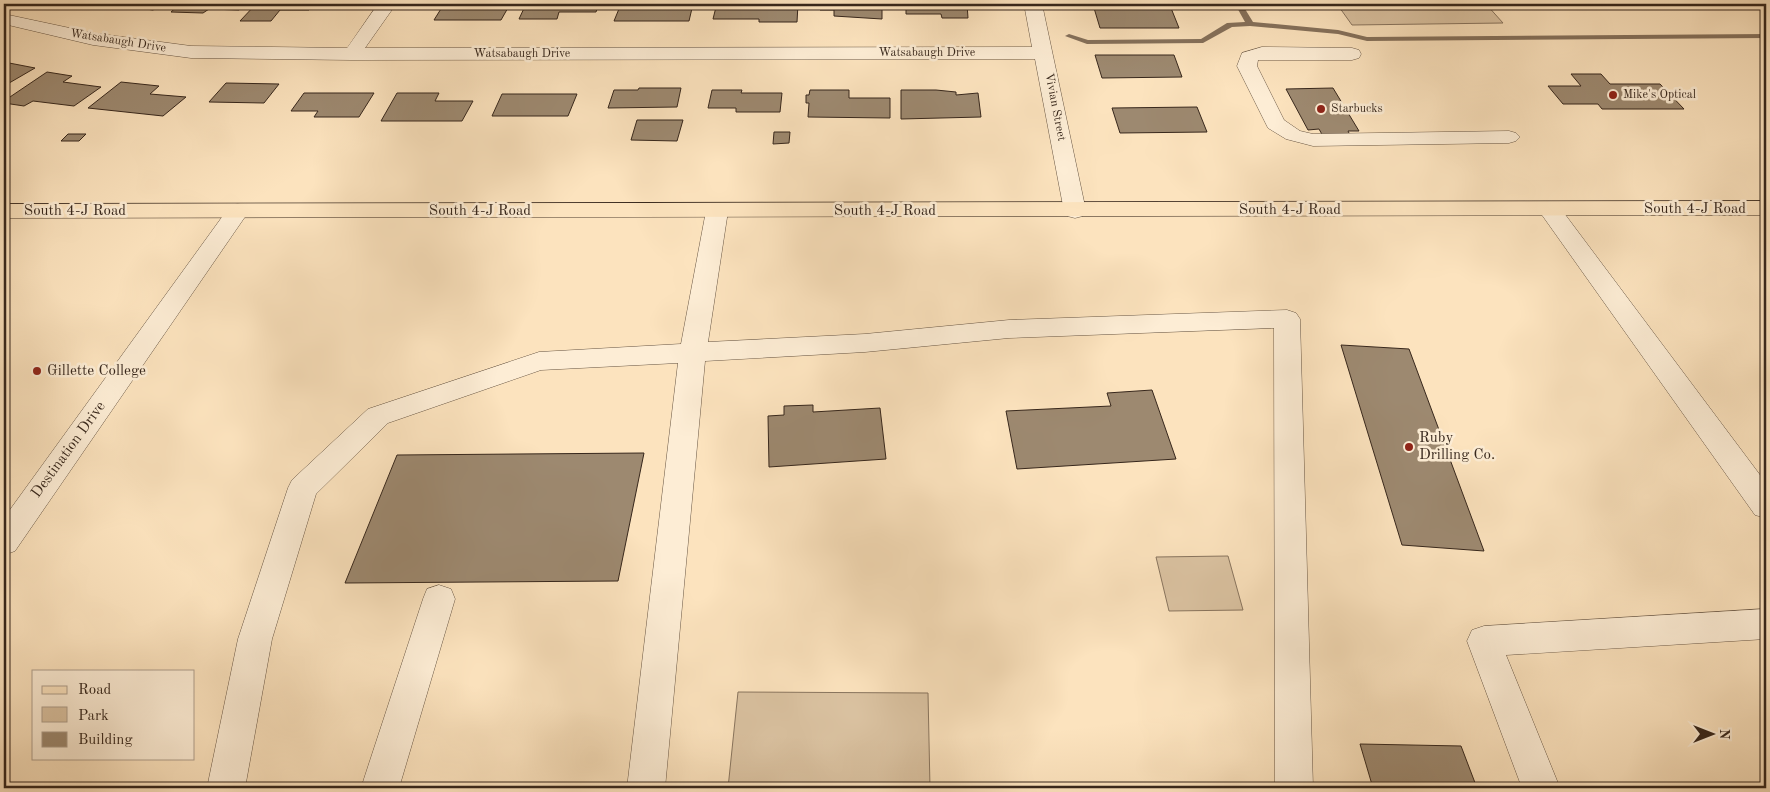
<svg xmlns="http://www.w3.org/2000/svg" width="1770" height="792" viewBox="0 0 1770 792" font-family="'Old Standard TT',serif">
  <style>
    .green { fill: #dbc3a2; stroke: #89755f }
    .lines { fill: none; stroke-linecap: round; stroke-linejoin: round }
    .stream { fill: #85715c; fill-rule: evenodd }
    .building { fill: #9d8970; stroke: #37271c }
    .minor-casing { stroke: #685644; stroke-width: 1 }
    .major-casing { stroke: #37271c; stroke-width: 1 }
    .minor { fill: #fdedd5; fill-rule: evenodd }
    .major { fill: #fce3be; fill-rule: evenodd }
    .poi-dot { fill: #8f2418; stroke: #fdedd5; stroke-width: 2 }
    .labels { text-anchor: middle; dominant-baseline: central; stroke-width: 5; stroke-linejoin: round; paint-order: stroke }
    .far-street-label { font-size: 12px; fill: #37271c; stroke: #fdedd5 }
    .far-poi-label { font-size: 12px; fill: #37271c; stroke: #fdedd5; text-anchor: start }
    .street-label { font-size: 15px; fill: #37271c; stroke: #fdedd5 }
    .poi-label { font-size: 15px; fill: #37271c; stroke: #fdedd5; text-anchor: start }
  </style>
  <rect width="100%" height="100%" fill="#fce3be"/>
  <filter id="stains"><feTurbulence type="fractalNoise" baseFrequency=".004" numOctaves="4"/><feColorMatrix values="0 0 0 0 .2 0 0 0 0 .09 0 0 0 0 .02 0 0 0 .5 -.17"/></filter>
  <radialGradient id="worn" r=".72"><stop offset=".6" stop-color="#630" stop-opacity="0"/><stop offset="1" stop-color="#630" stop-opacity=".3"/></radialGradient>
  <g class="green">
    <polygon points="1337,4 1486,4 1503,23 1352,25"/>
    <polygon points="1228,556 1243,610 1169,611 1156,557"/>
    <polygon points="738,692 928,693 930,788 728,788"/>
  </g>
  <g class="lines">
    <polygon class="stream" points="1235,4 1242,4 1253,22 1338,30 1367,37 1766,34 1766,38 1367,41 1338,34 1250,26 1232,27 1203,43 1087,44 1065,36 1069,34 1088,40 1201,39 1227,23 1245,22"/>
  </g>
  <g class="building">
    <polygon points="108,4 163,4 153,10"/>
    <polygon points="180,4 246,4 239,10 209,9 203,13 171,12"/>
    <polygon points="256,4 314,4 309,10 280,10 271,21 240,21"/>
    <polygon points="444,4 495,4 494,6 509,6 501,20 434,20"/>
    <polygon points="526,4 599,4 596,12 559,12 557,19 519,19"/>
    <polygon points="621,4 693,4 689,21 614,21"/>
    <polygon points="722,4 798,4 797,22 759,22 759,19 713,19 716,7 721,7"/>
    <polygon points="821,4 882,4 882,19 834,16 834,10 820,10"/>
    <polygon points="906,4 967,4 968,18 942,18 941,14 906,14"/>
    <polygon points="1094,8 1171,8 1179,28 1100,28"/>
    <polygon points="1095,55 1174,55 1182,77 1102,78"/>
    <polygon points="4,62 35,68 4,86"/>
    <polygon points="47,72 72,76 63,82 101,87 74,106 33,101 24,106 4,103 4,101"/>
    <polygon points="1571,74 1601,74 1610,84 1660,84 1684,109 1602,109 1598,104 1563,104 1548,86 1581,86"/>
    <polygon points="121,82 159,86 150,94 186,97 163,116 88,108"/>
    <polygon points="226,83 279,84 264,103 209,102"/>
    <polygon points="639,88 681,88 677,107 608,108 614,90 638,90"/>
    <polygon points="1333,88 1359,131 1348,131 1351,137 1324,138 1319,129 1308,130 1286,89"/>
    <polygon points="712,90 742,90 741,93 782,93 780,112 736,112 736,108 708,108"/>
    <polygon points="810,90 849,90 849,98 890,98 890,118 808,117 809,103 806,103 806,95 809,95"/>
    <polygon points="901,90 936,90 956,92 956,95 978,93 981,117 901,119"/>
    <polygon points="304,93 374,93 359,117 314,117 318,111 291,111"/>
    <polygon points="397,93 439,93 435,101 473,101 462,121 381,121"/>
    <polygon points="502,94 577,94 568,116 492,116"/>
    <polygon points="1197,107 1207,132 1120,133 1112,108"/>
    <polygon points="637,120 683,120 677,141 631,140"/>
    <polygon points="774,132 790,132 789,143 773,144"/>
    <polygon points="68,134 86,134 79,141 61,141"/>
    <polygon points="1341,345 1409,349 1484,551 1402,545"/>
    <polygon points="1152,390 1176,459 1017,469 1006,411 1111,406 1107,393"/>
    <polygon points="813,405 813,412 880,408 886,459 769,467 768,416 784,415 784,406"/>
    <polygon points="644,453 618,581 345,583 397,455"/>
    <polygon points="1360,744 1461,746 1477,788 1373,788"/>
  </g>
  <g class="lines">
    <g class="minor-casing">
      <g id="minor">
        <polygon points="378,4 396,4 365,48 1032,47 1024,4 1042,4 1086,211 1083,216 1075,218 1067,216 1064,211 1035,59 352,60 191,58 93,45 4,24 4,14 93,33 191,46 347,48"/>
        <polygon points="1262,47 1352,48 1359,50 1361,54 1359,58 1352,60 1258,60 1257,66 1284,120 1300,131 1313,134 1509,131 1516,133 1520,137 1516,141 1509,143 1313,146 1286,139 1268,128 1237,66 1242,53"/>
        <polygon points="1550,203 1558,205 1766,483 1766,518 1755,515 1542,215 1539,210 1542,205"/>
        <polygon points="238,204 246,206 249,211 15,551 4,555 4,518 230,206"/>
        <polygon points="717,204 725,206 728,211 708,342 865,334 1009,320 1287,310 1296,313 1300,319 1313,788 1275,788 1274,328 1009,338 865,352 705,361 665,788 627,788 678,363 541,370 388,423 316,494 272,639 245,788 207,788 238,639 288,488 292,480 368,409 539,352 681,344 706,211 709,206"/>
        <polygon points="439,585 451,589 455,599 399,788 361,788 423,599 427,589"/>
        <polygon points="1766,609 1766,639 1506,655 1560,788 1522,788 1467,641 1472,630 1484,626"/>
      </g>
    </g>
    <g class="major-casing">
      <polygon id="major" points="1766,201 1766,215 4,218 4,204"/>
    </g>
    <use href="#minor" class="minor"/>
    <use href="#major" class="major"/>
  </g>
  <g class="poi-dot">
    <circle cx="1613" cy="95" r="5"/>
    <circle cx="1321" cy="109" r="5"/>
    <circle cx="37" cy="371" r="5"/>
    <circle cx="1409" cy="447" r="5"/>
  </g>
  <g class="labels">
    <g class="far-street-label">
      <text transform="translate(118 41) rotate(9)">Watsabaugh Drive</text>
      <text x="927" y="53">Watsabaugh Drive</text>
      <text x="522" y="54">Watsabaugh Drive</text>
      <text transform="translate(1055 107) rotate(79)">Vivian Street</text>
    </g>
    <g class="far-poi-label">
      <text x="1623" y="95">Mike's Optical</text>
      <text x="1331" y="109">Starbucks</text>
    </g>
    <g class="street-label">
      <text x="1695" y="209">South 4-J Road</text>
      <text x="1290" y="210">South 4-J Road</text>
      <text x="75" y="211">South 4-J Road</text>
      <text x="480" y="211">South 4-J Road</text>
      <text x="885" y="211">South 4-J Road</text>
      <text transform="translate(69 450) rotate(-54)">Destination Drive</text>
    </g>
    <g class="poi-label">
      <text x="47" y="371">Gillette College</text>
      <text x="1419" y="438">Ruby<tspan x="1419" dy="17">Drilling Co.</tspan></text>
    </g>
  </g>
  <rect width="1770" height="792" fill="none" stroke="#fce3be" stroke-width="20"/>
  <rect x="5" y="5" width="1760" height="782" fill="none" stroke="#37271c" stroke-width="2.5"/>
  <rect x="10" y="10" width="1750" height="772" fill="none" stroke="#37271c"/>
  <rect x="32" y="670" width="162" height="90" fill="#fdedd5" stroke="#ae9e8b"/>
  <rect x="42" y="686" width="25" height="8" fill="#fce3be" stroke="#ae9e8b"/>
  <text x="78" y="694" font-size="15" fill="#37271c">Road</text>
  <rect x="42" y="707" width="25" height="15" fill="#dbc3a2" stroke="#ae9e8b"/>
  <text x="78" y="720" font-size="15" fill="#37271c">Park</text>
  <rect x="42" y="732" width="25" height="15" fill="#9d8970" stroke="#ae9e8b"/>
  <text x="78" y="744" font-size="15" fill="#37271c">Building</text>
  <g transform="translate(1712 734) rotate(90)" stroke="#fdedd5" stroke-width="4" paint-order="stroke">
  <path d="M0-4L9 19L0 12L-9 19Z" fill="#37271c"/>
  <text y="-8" font-size="14" font-weight="bold" text-anchor="middle" fill="#37271c">N</text>
  </g>
  <rect width="100%" height="100%" filter="url(#stains)"/>
  <rect width="100%" height="100%" fill="url(#worn)"/>
</svg>
